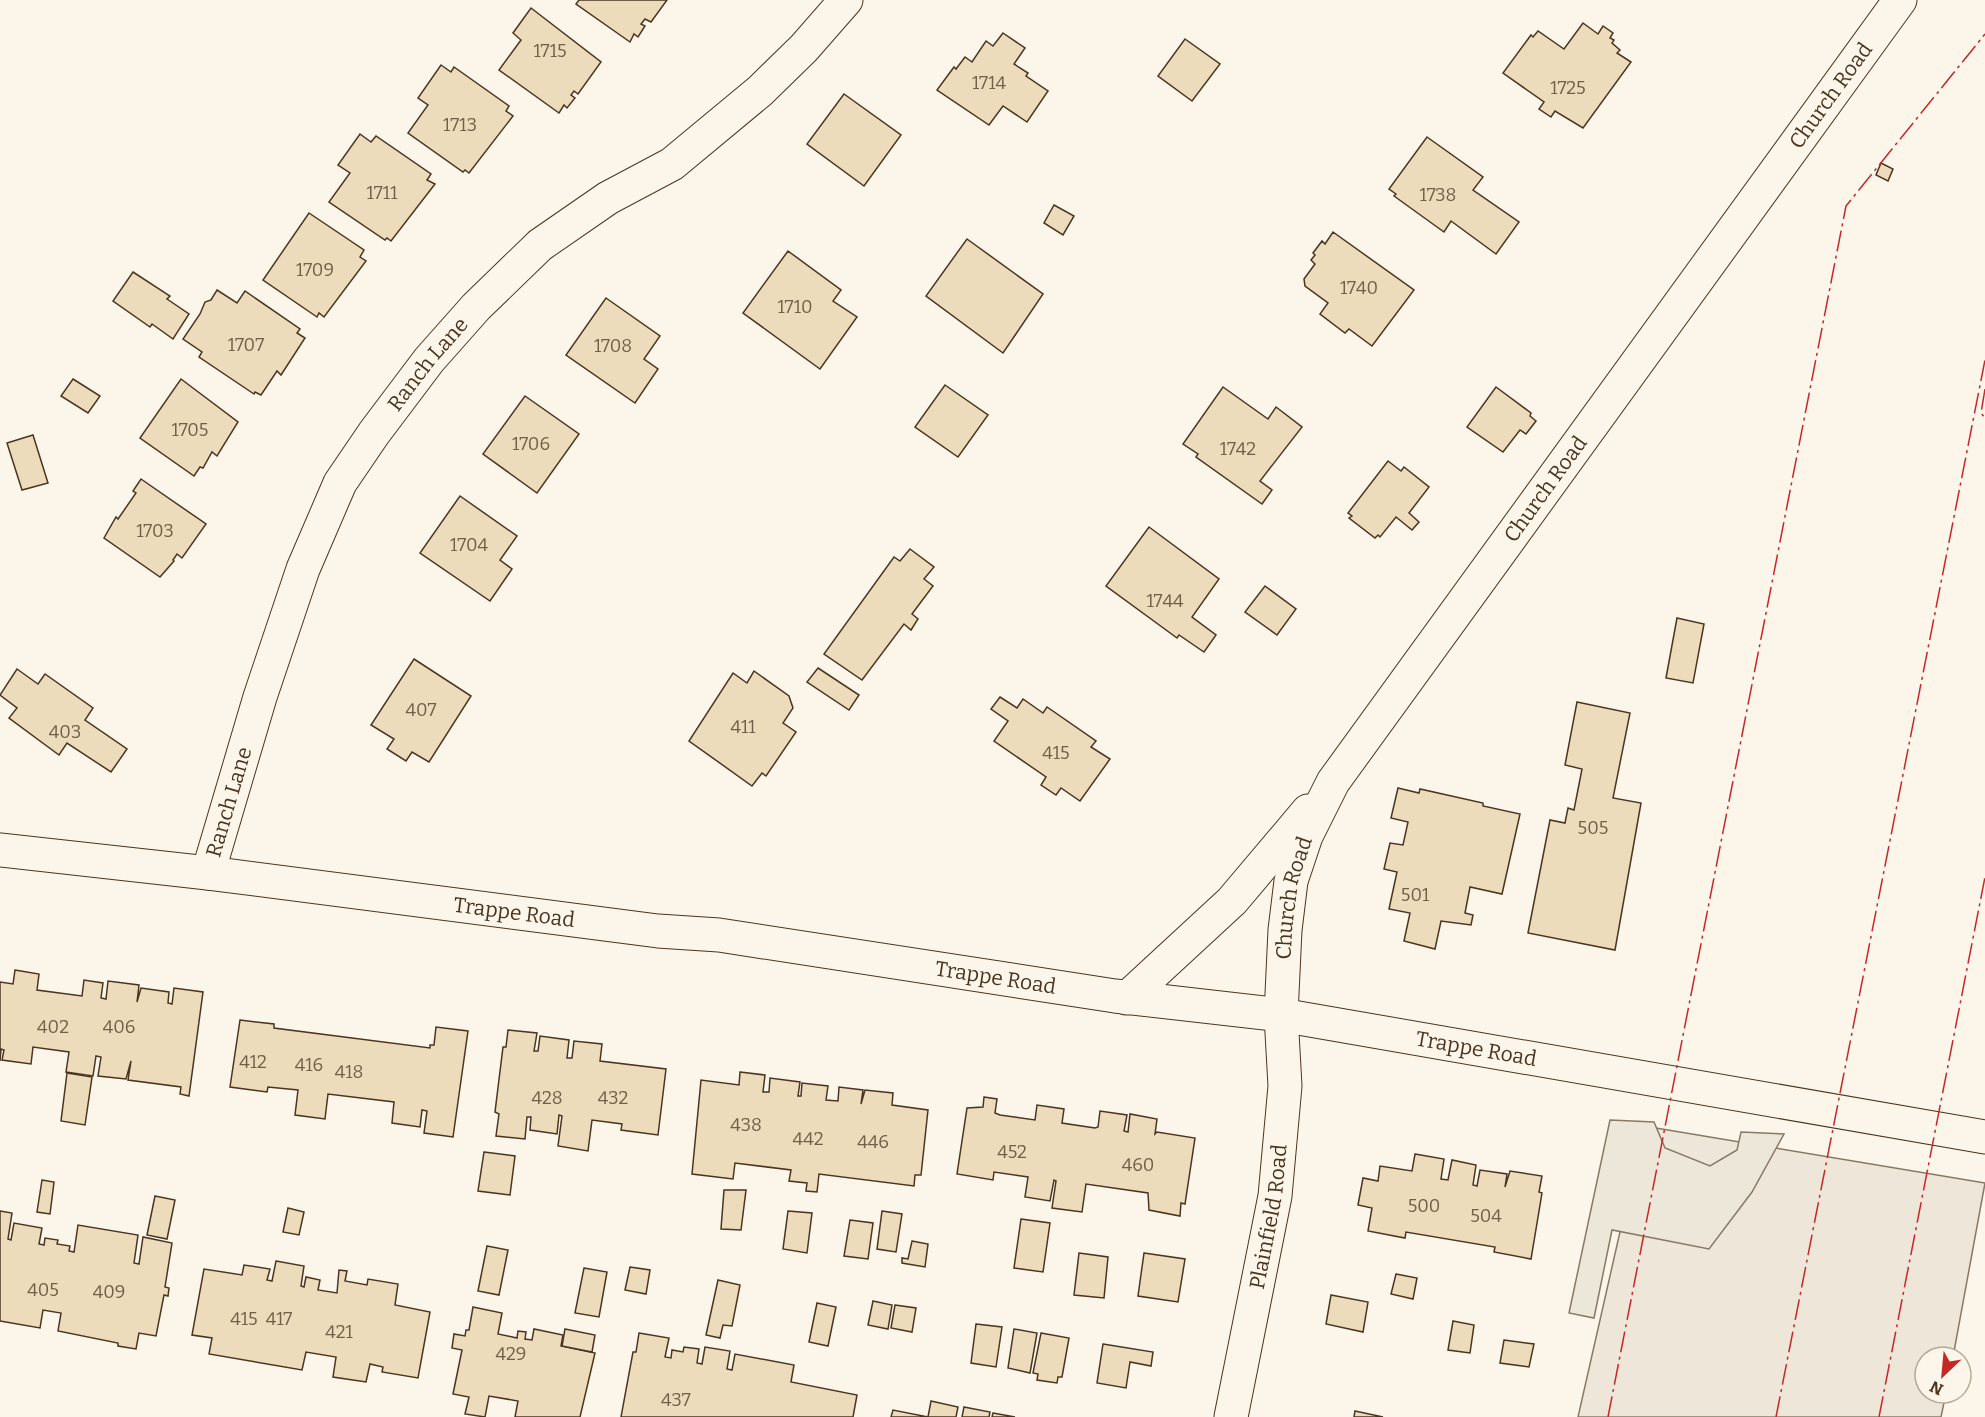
<svg xmlns="http://www.w3.org/2000/svg" width="1985" height="1417" viewBox="0 0 1985 1417" font-family="Bitter,serif">
  <style>
    .green { fill: #ede6d9; stroke: #887966; stroke-width: 1.5 }
    .parking { fill: #ede7d9; stroke: #887966; stroke-width: 1.5 }
    .building { fill: #ecdcbc; stroke: #4a3520; stroke-width: 1.5 }
    .lines { fill: none; stroke-linecap: round; stroke-linejoin: round }
    .minor-casing { stroke: #4a3520; stroke-width: 35 }
    .minor { stroke: #fbf6e9; stroke-width: 33 }
    .power { stroke: #c62828; stroke-width: 1.5; stroke-dasharray: 21 4.5 3 4.5; stroke-linecap: butt }
    .labels { text-anchor: middle; dominant-baseline: central; stroke-width: 4.5; stroke-linejoin: round; paint-order: stroke }
    .number-label { font-size: 18px; fill: #725f47 }
    .street-label { font-size: 21px; fill: #4a3520; stroke: #fbf6e9 }
  </style>
  <rect width="100%" height="100%" fill="#fbf6e9"/>
  <polygon class="green" points="1644,1126 1985,1183 1953,1357 1925,1357 1925,1393 1946,1393 1941,1417 1578,1417"/>
  <polygon class="parking" points="1610,1120 1654,1122 1665,1148 1710,1166 1737,1150 1741,1132 1784,1134 1752,1192 1709,1249 1612,1230 1594,1318 1569,1313"/>
  <g class="building">
    <polygon points="579,0 667,0 651,22 645,19 641,24 645,26 638,37 634,34 630,42 576,4"/>
    <polygon points="531,8 601,62 578,94 574,91 571,95 575,98 567,108 564,105 559,113 499,70 521,40 513,33"/>
    <polygon points="1583,23 1598,34 1603,26 1613,33 1610,38 1614,40 1612,43 1620,50 1617,53 1631,62 1583,128 1555,111 1551,117 1539,109 1544,102 1503,73 1531,35 1533,37 1538,31 1564,49"/>
    <polygon points="1003,33 1025,48 1014,64 1028,73 1026,76 1048,91 1027,122 1003,106 989,125 937,90 954,67 956,69 965,57 972,62 986,41 993,46"/>
    <polygon points="1185,39 1220,64 1192,101 1158,76"/>
    <polygon points="441,65 451,72 454,67 509,106 506,111 513,116 469,173 465,170 463,172 408,133 428,105 418,98"/>
    <polygon points="844,94 901,135 864,186 807,144"/>
    <polygon points="360,134 371,142 376,136 431,174 427,180 435,184 391,241 387,238 385,240 329,202 350,173 338,165"/>
    <polygon points="1427,137 1483,177 1473,190 1519,222 1496,254 1451,221 1444,232 1394,196 1396,194 1389,189"/>
    <polygon points="1881,163 1893,169 1888,181 1876,175"/>
    <polygon points="1054,205 1074,216 1063,235 1044,223"/>
    <polygon points="309,213 364,250 360,257 366,261 324,317 319,313 317,317 263,280"/>
    <polygon points="1333,232 1414,290 1372,346 1349,329 1345,333 1320,314 1328,303 1305,286 1304,279 1315,264 1311,260 1315,255 1313,253 1322,241 1325,244"/>
    <polygon points="967,239 1043,294 1003,353 926,296"/>
    <polygon points="788,251 841,290 833,301 857,317 820,369 743,313"/>
    <polygon points="133,272 170,296 167,299 189,314 173,339 152,324 150,327 113,301"/>
    <polygon points="217,290 237,303 245,291 300,329 297,333 305,338 281,375 277,371 261,395 255,392 254,394 199,357 202,352 183,339 200,314 205,302 211,300"/>
    <polygon points="606,298 660,336 644,359 658,369 635,403 566,355"/>
    <polygon points="73,379 100,396 88,413 61,396"/>
    <polygon points="181,379 238,422 217,456 212,452 203,468 200,467 194,476 140,438"/>
    <polygon points="945,385 988,415 958,457 915,427"/>
    <polygon points="1223,387 1268,419 1276,407 1302,427 1260,481 1272,490 1262,504 1196,457 1198,454 1183,444"/>
    <polygon points="1496,387 1531,413 1530,416 1536,421 1526,434 1520,430 1503,452 1467,427"/>
    <polygon points="525,396 579,434 537,493 483,454"/>
    <polygon points="33,435 48,483 22,490 7,443"/>
    <polygon points="1388,461 1401,471 1404,467 1429,487 1409,513 1419,522 1412,530 1396,517 1380,537 1378,535 1375,538 1349,518 1352,516 1348,513"/>
    <polygon points="141,479 206,524 182,558 177,554 173,560 174,561 160,577 104,538 116,517 118,519 136,493 133,491"/>
    <polygon points="460,496 517,536 500,560 512,569 490,601 420,553"/>
    <polygon points="1149,527 1219,579 1192,617 1216,635 1204,652 1179,635 1177,638 1106,586"/>
    <polygon points="910,549 934,567 924,579 933,586 912,614 918,619 911,630 904,624 862,680 824,654 894,557 900,561"/>
    <polygon points="1265,586 1296,609 1277,635 1245,612"/>
    <polygon points="1677,618 1704,624 1693,683 1666,678"/>
    <polygon points="414,659 471,696 429,762 412,752 406,761 387,749 394,739 371,725"/>
    <polygon points="818,668 859,695 849,710 807,682"/>
    <polygon points="17,669 38,684 45,674 93,708 85,720 127,749 111,772 67,743 59,755 9,718 17,708 0,695"/>
    <polygon points="754,671 789,696 793,708 783,723 796,732 766,776 762,773 752,786 689,741 733,673 747,683"/>
    <polygon points="1000,697 1017,708 1023,699 1043,713 1047,707 1096,741 1091,747 1110,759 1080,801 1061,788 1056,795 1041,785 1046,777 994,741 1008,721 991,709"/>
    <polygon points="1577,702 1630,713 1613,798 1641,803 1615,950 1528,933 1550,820 1565,823 1568,808 1574,810 1582,769 1565,765"/>
    <polygon points="1398,788 1419,793 1420,789 1483,803 1483,806 1520,814 1502,894 1470,887 1465,913 1473,915 1471,925 1441,921 1435,949 1404,941 1410,913 1389,909 1397,872 1384,869 1390,843 1403,845 1408,822 1391,818"/>
    <polygon points="15,970 39,974 37,990 82,996 84,980 103,983 101,998 106,999 108,981 139,985 137,1002 141,988 169,992 168,1003 172,1004 174,988 203,992 189,1096 180,1094 181,1087 128,1080 131,1061 126,1079 98,1076 101,1057 96,1056 93,1076 66,1072 69,1052 33,1047 31,1064 2,1060 4,1050 1,1049 0,1061 0,982 13,984"/>
    <polygon points="240,1020 274,1024 274,1028 430,1048 430,1045 434,1045 436,1027 468,1031 453,1137 424,1133 427,1111 422,1110 420,1127 392,1123 394,1102 328,1094 325,1119 295,1115 298,1090 268,1087 267,1092 230,1087"/>
    <polygon points="508,1030 537,1033 534,1051 538,1051 540,1036 569,1040 567,1058 572,1058 574,1041 602,1044 600,1061 666,1069 658,1135 621,1130 622,1124 592,1120 588,1151 558,1146 562,1116 559,1115 557,1134 530,1130 531,1117 527,1117 525,1139 496,1136 499,1114 495,1112 503,1047 506,1047"/>
    <polygon points="740,1072 765,1075 763,1092 769,1092 770,1078 800,1082 798,1096 801,1096 802,1083 828,1086 826,1100 838,1101 839,1087 863,1090 861,1104 865,1090 893,1093 892,1105 928,1110 921,1175 915,1175 914,1186 819,1174 817,1192 806,1191 807,1183 789,1181 791,1170 735,1163 733,1179 692,1174 701,1080 739,1085"/>
    <polygon points="67,1073 92,1077 85,1125 61,1121"/>
    <polygon points="984,1097 997,1099 995,1113 1000,1115 1035,1120 1037,1105 1064,1109 1062,1123 1095,1128 1098,1127 1100,1111 1127,1115 1124,1131 1128,1132 1130,1114 1157,1119 1155,1134 1157,1132 1195,1138 1185,1204 1181,1203 1180,1216 1149,1210 1148,1193 1086,1184 1082,1212 1052,1208 1056,1181 1054,1180 1050,1201 1025,1197 1028,1177 994,1172 993,1180 957,1174 967,1108 983,1107"/>
    <polygon points="484,1152 515,1156 510,1195 478,1191"/>
    <polygon points="1415,1154 1444,1159 1441,1179 1448,1180 1452,1160 1476,1165 1473,1185 1477,1186 1480,1170 1507,1174 1505,1187 1510,1171 1542,1176 1539,1192 1542,1193 1531,1259 1494,1252 1495,1247 1406,1232 1405,1238 1368,1231 1372,1208 1358,1205 1363,1178 1378,1181 1380,1166 1412,1171"/>
    <polygon points="42,1180 54,1182 50,1214 37,1212"/>
    <polygon points="724,1190 746,1190 741,1230 721,1229"/>
    <polygon points="155,1196 175,1200 167,1239 147,1235"/>
    <polygon points="288,1208 304,1212 299,1235 283,1232"/>
    <polygon points="0,1211 12,1213 8,1239 11,1240 14,1223 42,1228 39,1244 44,1245 45,1238 58,1240 57,1244 70,1246 69,1251 74,1252 78,1225 138,1235 134,1263 139,1264 143,1237 172,1243 165,1287 169,1288 168,1296 164,1295 156,1336 139,1333 136,1349 118,1346 118,1343 58,1331 61,1313 43,1310 40,1328 0,1321"/>
    <polygon points="788,1211 812,1213 807,1253 783,1249"/>
    <polygon points="882,1211 902,1214 896,1252 877,1249"/>
    <polygon points="1021,1219 1050,1223 1043,1272 1014,1268"/>
    <polygon points="850,1220 873,1223 868,1259 844,1256"/>
    <polygon points="912,1241 928,1244 925,1267 902,1263 902,1258 908,1259"/>
    <polygon points="487,1246 508,1250 499,1295 478,1291"/>
    <polygon points="1079,1253 1108,1257 1104,1298 1074,1295"/>
    <polygon points="1144,1253 1185,1259 1178,1302 1138,1296"/>
    <polygon points="276,1261 304,1266 301,1286 304,1287 306,1277 320,1280 318,1290 337,1293 339,1270 347,1271 345,1281 367,1285 368,1279 398,1284 395,1305 430,1312 418,1378 382,1372 383,1367 370,1364 366,1382 333,1377 336,1357 306,1352 302,1370 209,1354 212,1338 192,1335 204,1269 242,1275 244,1265 270,1269 267,1280 272,1281"/>
    <polygon points="630,1267 650,1270 646,1294 625,1290"/>
    <polygon points="584,1268 607,1272 599,1317 575,1313"/>
    <polygon points="1396,1274 1417,1278 1413,1299 1391,1294"/>
    <polygon points="718,1280 740,1285 732,1326 723,1325 720,1338 706,1335"/>
    <polygon points="1331,1295 1368,1302 1363,1332 1326,1324"/>
    <polygon points="873,1301 892,1305 888,1329 868,1325"/>
    <polygon points="817,1303 836,1307 828,1346 809,1342"/>
    <polygon points="895,1305 916,1308 912,1332 891,1328"/>
    <polygon points="473,1307 502,1313 498,1334 517,1338 518,1331 526,1332 525,1339 532,1340 534,1329 563,1335 561,1346 595,1353 580,1417 515,1417 518,1401 489,1396 485,1417 465,1414 469,1397 453,1394 462,1350 452,1348 454,1334 465,1336 466,1330 469,1330"/>
    <polygon points="1453,1321 1474,1325 1470,1353 1448,1350"/>
    <polygon points="976,1324 1002,1327 996,1367 971,1363"/>
    <polygon points="565,1329 595,1335 592,1352 562,1346"/>
    <polygon points="1014,1329 1037,1333 1030,1373 1008,1368"/>
    <polygon points="639,1333 669,1338 665,1357 671,1358 672,1350 683,1352 684,1347 699,1349 697,1363 702,1364 705,1347 730,1351 727,1369 732,1370 735,1354 794,1365 791,1382 857,1395 853,1417 621,1417 633,1352 636,1352"/>
    <polygon points="1041,1333 1069,1338 1062,1377 1058,1377 1057,1383 1037,1380 1038,1374 1033,1373"/>
    <polygon points="1504,1340 1534,1344 1529,1367 1500,1363"/>
    <polygon points="1103,1344 1153,1352 1151,1366 1130,1362 1126,1388 1097,1383"/>
    <polygon points="931,1401 958,1407 956,1417 891,1417 893,1410 928,1417"/>
    <polygon points="964,1407 990,1412 989,1417 962,1417"/>
    <polygon points="1355,1411 1383,1417 1354,1417"/>
    <polygon points="993,1413 1015,1417 992,1417"/>
  </g>
  <g class="lines">
    <g class="minor-casing">
      <g id="minor">
        <path id="s1" d="M 0,850 L 208,873 L 658,931 L 719,935 L 1115,996 L 1281,1015 L 1985,1137"/>
        <path id="s2" d="M 208,873 L 260,697 L 303,569 L 340,483 L 374,433 L 429,360 L 476,307 L 540,245 L 608,198 L 672,164 L 760,91 L 804,48 L 846,0"/>
        <polyline points="1127,998 1232,901 1308,811"/>
        <path id="s3" d="M 1231,1417 L 1275,1196 L 1285,1086 L 1281,1015 L 1285,930 L 1291,881 L 1306,836 L 1333,782 L 1900,0"/>
      </g>
    </g>
    <use href="#minor" class="minor"/>
    <g class="power">
      <polyline points="1985,389 1981,413 1985,418"/>
      <polyline points="1608,1417 1846,206 1985,34"/>
      <polyline points="1776,1417 1985,360"/>
      <polyline points="1879,1417 1985,877"/>
    </g>
  </g>
  <g class="labels">
    <g class="number-label">
      <text x="550" y="51">1715</text>
      <text x="989" y="83">1714</text>
      <text x="1568" y="88">1725</text>
      <text x="460" y="125">1713</text>
      <text x="382" y="193">1711</text>
      <text x="1438" y="195">1738</text>
      <text x="315" y="270">1709</text>
      <text x="1359" y="288">1740</text>
      <text x="795" y="307">1710</text>
      <text x="246" y="345">1707</text>
      <text x="613" y="346">1708</text>
      <text x="190" y="430">1705</text>
      <text x="531" y="444">1706</text>
      <text x="1238" y="449">1742</text>
      <text x="155" y="531">1703</text>
      <text x="469" y="545">1704</text>
      <text x="1165" y="601">1744</text>
      <text x="421" y="710">407</text>
      <text x="743" y="727">411</text>
      <text x="65" y="732">403</text>
      <text x="1056" y="753">415</text>
      <text x="1593" y="828">505</text>
      <text x="1415" y="895">501</text>
      <text x="53" y="1027">402</text>
      <text x="119" y="1027">406</text>
      <text x="253" y="1062">412</text>
      <text x="309" y="1065">416</text>
      <text x="349" y="1072">418</text>
      <text x="547" y="1098">428</text>
      <text x="613" y="1098">432</text>
      <text x="746" y="1125">438</text>
      <text x="808" y="1139">442</text>
      <text x="873" y="1142">446</text>
      <text x="1012" y="1152">452</text>
      <text x="1138" y="1165">460</text>
      <text x="1424" y="1206">500</text>
      <text x="1486" y="1216">504</text>
      <text x="43" y="1290">405</text>
      <text x="109" y="1292">409</text>
      <text x="244" y="1319">415</text>
      <text x="279" y="1319">417</text>
      <text x="339" y="1332">421</text>
      <text x="511" y="1354">429</text>
      <text x="676" y="1400">437</text>
    </g>
    <g class="street-label">
      <text stroke="none"><textPath href="#s3" startOffset="1497">Church Road</textPath></text>
      <text stroke="none"><textPath href="#s2" startOffset="560">Ranch Lane</textPath></text>
      <text stroke="none"><textPath href="#s3" startOffset="1011">Church Road</textPath></text>
      <text stroke="none"><textPath href="#s2" startOffset="74">Ranch Lane</textPath></text>
      <text stroke="none"><textPath href="#s3" startOffset="525">Church Road</textPath></text>
      <text stroke="none"><textPath href="#s1" startOffset="518">Trappe Road</textPath></text>
      <text stroke="none"><textPath href="#s1" startOffset="1004">Trappe Road</textPath></text>
      <text stroke="none"><textPath href="#s1" startOffset="1490">Trappe Road</textPath></text>
      <text stroke="none"><textPath href="#s3" startOffset="204">Plainfield Road</textPath></text>
    </g>
  </g>
  <g transform="translate(1943 1375) rotate(206)"><circle r="28" fill="#fbf6e9" stroke="#b4a999" stroke-width="1.5"/>
  <path d="M0-4.5L10 22L0 15L-10 22Z" fill="#c62828"/>
  <text y="-9" font-size="16" font-weight="bold" text-anchor="middle" fill="#4a3520">N</text>
  </g>
</svg>
